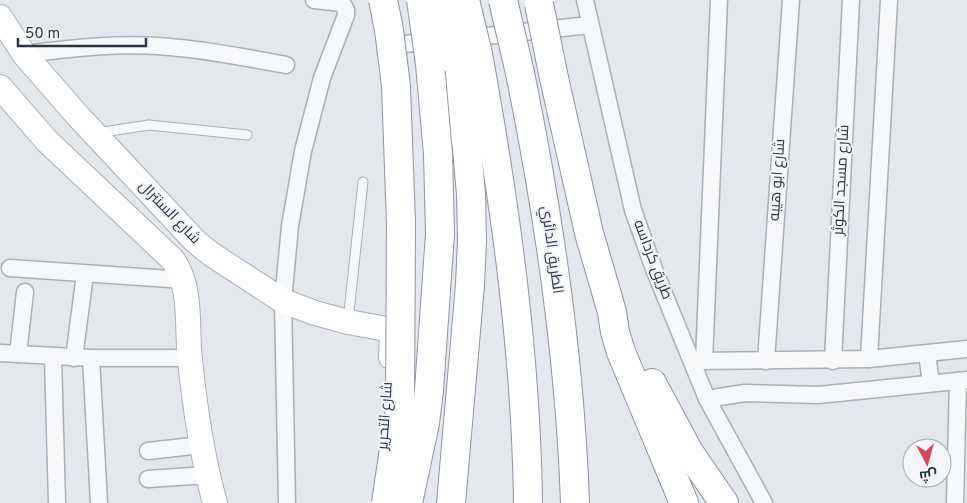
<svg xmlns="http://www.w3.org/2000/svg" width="967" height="503" viewBox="0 0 967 503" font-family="Overpass,Cairo,sans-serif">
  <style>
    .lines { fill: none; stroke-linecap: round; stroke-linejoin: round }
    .lane-casing { stroke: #a9aeb7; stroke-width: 11 }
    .street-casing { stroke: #a9aeb7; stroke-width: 19 }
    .secondary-casing { stroke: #a9aeb7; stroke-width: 26 }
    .highway-casing { stroke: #8b94a3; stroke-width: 30 }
    .lane { stroke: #f7f8fa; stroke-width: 9 }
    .street { stroke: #f7f8fa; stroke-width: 16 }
    .secondary { stroke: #fff; stroke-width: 24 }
    .highway { stroke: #fff; stroke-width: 28 }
    .highway-bridge-casing { stroke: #8b94a3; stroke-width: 30; stroke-linecap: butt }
    .highway-bridge { stroke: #fff; stroke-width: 28 }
    .labels { text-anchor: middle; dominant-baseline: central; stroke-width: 4; stroke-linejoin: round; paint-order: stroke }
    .street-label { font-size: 15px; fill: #2b3445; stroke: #f4f6f9 }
  </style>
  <rect width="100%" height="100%" fill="#e4e7ec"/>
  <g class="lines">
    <g class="lane-casing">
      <g id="lane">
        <polyline points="96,133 149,125 247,135"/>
        <polyline points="348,321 363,182"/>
      </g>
    </g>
    <g class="street-casing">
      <g id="street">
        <polyline points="585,0 633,210 654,269 707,399 764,503"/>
        <polyline points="467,38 590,25"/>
        <polyline points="386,52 387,48 393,45 436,41"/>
        <path d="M 24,54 C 68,49 113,43 158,46 C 201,49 243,57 286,65"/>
        <polyline points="10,268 184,280"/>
        <polyline points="0,353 91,358 189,358"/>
        <polyline points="18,354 25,292"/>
        <polyline points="927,354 931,383"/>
        <polyline points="53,357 57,503"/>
        <polyline points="74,358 85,274"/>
        <polyline points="91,358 99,503"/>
        <polyline points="869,359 889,0"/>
        <polyline points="694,361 869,359 967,349"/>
        <polyline points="704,361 719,0"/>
        <polyline points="766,361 791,0"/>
        <polyline points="833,361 851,0"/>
        <polyline points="707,399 745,393 818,395 967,380"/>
        <polyline points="148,451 201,445"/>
        <polyline points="148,479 207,475"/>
        <polyline points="287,503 283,301 290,226 303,151 322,78 346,15 346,10 342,3 314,0"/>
        <polyline points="955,503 958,381"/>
      </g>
    </g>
    <g class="secondary-casing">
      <g id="secondary">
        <polyline points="0,17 24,54 78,116 195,241 211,254 283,301 315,313 348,322 392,330 391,357"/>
        <path d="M 0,87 L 47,141 L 173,260 C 193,289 186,327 190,360 C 195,409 202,456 215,503"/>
      </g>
    </g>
    <g class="highway-casing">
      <g id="highway">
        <path d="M 478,54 C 505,203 526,352 528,503"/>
        <path d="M 520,73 C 549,215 570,358 575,503"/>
        <polyline points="554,78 589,233 612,312 615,332 621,352 684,503"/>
        <polyline points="652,383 689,452 724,503"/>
        <polyline points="451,503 470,285 472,240 471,194 467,149 453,59"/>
      </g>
    </g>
    <use href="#lane" class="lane"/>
    <use href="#street" class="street"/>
    <use href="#secondary" class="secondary"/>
    <use href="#highway" class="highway"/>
    <g class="highway-bridge-casing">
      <g id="highway-bridge">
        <polyline points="383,0 389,30 396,86 401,223 400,408 386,503"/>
        <polyline points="440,0 453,59"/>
        <polyline points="465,0 478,54"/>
        <polyline points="503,0 520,73"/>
        <polyline points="539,4 554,78"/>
        <polyline points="408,503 425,423 429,390 440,234 438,154 430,64 421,0"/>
      </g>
    </g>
    <use href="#highway-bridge" class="highway-bridge"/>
  </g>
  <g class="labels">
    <g class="street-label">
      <text transform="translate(778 180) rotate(-86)">شارع ابو هيبه</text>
      <text transform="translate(842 180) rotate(-87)">شارع مسجد الكوثر</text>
      <text transform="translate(169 213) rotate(46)">شارع السنترال</text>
      <text transform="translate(551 250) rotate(82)">الطريق الدائري</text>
      <text transform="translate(652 260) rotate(69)">طريق كرداسه</text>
      <text transform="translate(386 416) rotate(-86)">شارع التحرير</text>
    </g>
  </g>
  <g transform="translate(927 463) rotate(174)"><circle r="24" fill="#f4f6f9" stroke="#a4a8b1"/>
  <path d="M0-4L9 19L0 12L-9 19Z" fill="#d1495b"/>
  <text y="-8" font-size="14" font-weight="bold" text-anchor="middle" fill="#2b3445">ش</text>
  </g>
  <path d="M18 38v8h128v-8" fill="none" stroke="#2b3445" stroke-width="2.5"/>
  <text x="25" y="38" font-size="15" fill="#2b3445" stroke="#f4f6f9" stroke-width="4" paint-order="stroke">50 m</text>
</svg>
